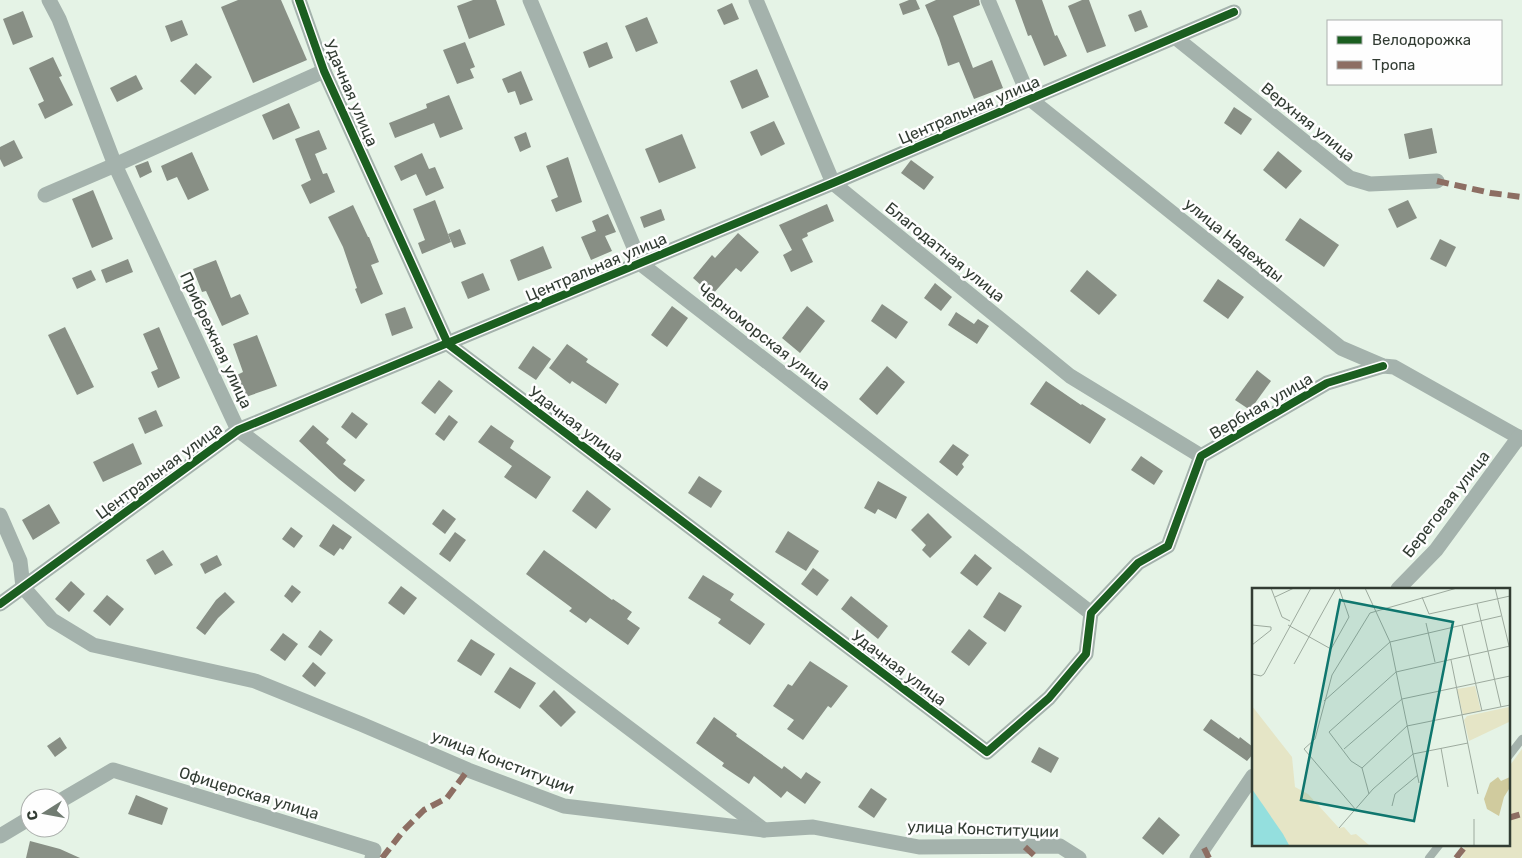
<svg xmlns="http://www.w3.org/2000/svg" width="1522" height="858" viewBox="0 0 1522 858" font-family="Rubik,sans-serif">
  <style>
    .green { fill: #e5e5c6 }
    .building { fill: #888f85 }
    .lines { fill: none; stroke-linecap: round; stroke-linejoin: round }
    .lane { stroke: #a4b2ac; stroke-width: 8 }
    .street { stroke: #a4b2ac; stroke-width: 15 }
    .quiet { stroke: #8d6e63; stroke-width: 6; stroke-dasharray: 12 6; stroke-linecap: butt }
    .cycleway-casing { stroke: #fefefe; stroke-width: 11 }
    .cycleway { stroke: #1b5e20; stroke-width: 8 }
    .labels { text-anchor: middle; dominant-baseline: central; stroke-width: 5; stroke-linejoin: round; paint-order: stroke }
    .street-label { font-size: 16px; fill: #323c33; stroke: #fefefe }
    .inset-road { fill: none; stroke: #9daa9e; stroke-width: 1 }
    .view { fill: #0f766e; fill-opacity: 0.15; stroke: #0f766e; stroke-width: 2.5 }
    .inset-edge { fill: none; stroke: #323c33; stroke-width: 2.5 }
  </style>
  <rect width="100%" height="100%" fill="#e5f3e6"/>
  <polygon class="green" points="1522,749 1522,858 1462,858 1465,844 1508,844 1508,768"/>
  <g class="building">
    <polygon points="238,0 281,0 307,60 253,83 221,7"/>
    <polygon points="473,0 496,0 505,25 469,39 457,6"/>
    <polygon points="909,0 916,0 920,9 903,15 899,4"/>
    <polygon points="936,0 979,0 980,5 953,16 973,68 992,60 1003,88 974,99 959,62 948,66 939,38 925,5"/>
    <polygon points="1015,0 1042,0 1055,36 1057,35 1067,56 1044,66 1031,35 1028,36"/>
    <polygon points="1082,0 1089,0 1106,46 1087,53 1068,6"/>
    <polygon points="732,3 739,19 724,25 717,10"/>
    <polygon points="1141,10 1148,27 1135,32 1128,15"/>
    <polygon points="23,11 33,37 13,45 3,19"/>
    <polygon points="647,17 658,43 636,52 625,26"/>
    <polygon points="182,20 188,35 171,42 165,26"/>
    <polygon points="465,42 475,67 470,69 474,78 457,84 443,50"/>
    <polygon points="607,42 613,58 589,68 583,52"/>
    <polygon points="53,57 62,76 59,77 73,105 45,119 38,104 44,101 29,68"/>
    <polygon points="196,63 212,77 195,95 180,81"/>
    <polygon points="757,69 769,97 742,109 730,81"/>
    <polygon points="521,71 533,100 520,105 515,91 508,93 502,79"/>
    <polygon points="136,75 143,89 117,102 110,88"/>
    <polygon points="449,95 463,129 440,138 434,123 395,138 389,123 427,108 426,104"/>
    <polygon points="289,103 300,128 273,140 262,115"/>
    <polygon points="1234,107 1252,119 1241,135 1224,123"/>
    <polygon points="774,121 785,144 761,156 750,132"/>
    <polygon points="1432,128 1437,153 1409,159 1404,134"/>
    <polygon points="319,130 327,149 315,154 323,174 327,173 335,192 310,204 301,185 311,180 295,139"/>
    <polygon points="526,132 531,147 520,152 514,137"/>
    <polygon points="682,134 696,168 659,183 645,149"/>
    <polygon points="14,140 23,158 4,167 0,159 0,147"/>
    <polygon points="1278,151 1302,171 1286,189 1263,170"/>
    <polygon points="192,152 209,190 188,200 177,177 167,181 161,166"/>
    <polygon points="422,153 429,169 435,167 444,188 426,196 416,174 401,181 394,166"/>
    <polygon points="568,157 582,202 556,212 551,200 558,197 546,166"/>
    <polygon points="911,160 934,177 924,190 901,173"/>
    <polygon points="148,161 152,172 140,178 135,166"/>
    <polygon points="93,190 113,239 92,248 72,199"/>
    <polygon points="435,200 451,242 422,254 418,243 425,240 413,209"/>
    <polygon points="1408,200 1417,218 1397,228 1388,209"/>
    <polygon points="827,204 834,221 807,233 808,236 802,239 813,262 791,272 783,255 792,250 779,225"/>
    <polygon points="353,205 368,237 369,237 379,262 371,265 383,294 361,304 355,289 357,288 343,247 328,217"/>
    <polygon points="661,209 665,220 644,228 640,217"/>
    <polygon points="608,214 616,232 605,236 612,251 591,260 581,237 596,231 592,221"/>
    <polygon points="1300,218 1339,245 1324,267 1285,240"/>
    <polygon points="460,229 466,244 454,248 448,234"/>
    <polygon points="738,233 759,252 741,272 736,268 712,295 693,278 712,255 715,258"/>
    <polygon points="1440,239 1456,247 1446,267 1430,259"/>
    <polygon points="543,246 552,268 518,281 510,260"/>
    <polygon points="128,259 133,272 106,283 101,270"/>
    <polygon points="216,260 231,298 240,294 249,314 222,326 206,291 202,292 193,269"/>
    <polygon points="91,270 96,280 77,289 72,278"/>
    <polygon points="1087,270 1117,295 1099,315 1070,291"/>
    <polygon points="483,273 490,290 468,299 461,282"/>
    <polygon points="1218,279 1244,297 1228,319 1203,301"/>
    <polygon points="935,283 952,297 941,311 924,298"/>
    <polygon points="882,304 908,322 896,339 871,321"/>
    <polygon points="672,306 688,318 667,347 651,335"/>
    <polygon points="807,306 825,321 800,353 782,338"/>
    <polygon points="405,307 413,328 392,336 385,314"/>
    <polygon points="956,312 974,324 978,319 989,326 977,344 948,325"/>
    <polygon points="65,327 94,387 77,395 48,335"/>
    <polygon points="159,327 180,378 158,388 151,372 158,369 143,334"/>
    <polygon points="257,335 277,386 243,398 235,376 243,372 233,344"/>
    <polygon points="567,344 588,359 586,362 619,384 606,404 572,381 570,384 549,368"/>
    <polygon points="533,346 551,359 536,380 518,368"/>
    <polygon points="887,366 905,382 877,415 859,399"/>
    <polygon points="1257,370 1271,381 1250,410 1235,400"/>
    <polygon points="439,380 453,391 435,414 421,403"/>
    <polygon points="1046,381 1081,405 1082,404 1106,419 1090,444 1030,404"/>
    <polygon points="156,410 163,426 145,434 138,418"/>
    <polygon points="352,412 368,424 356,439 341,427"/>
    <polygon points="449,415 458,422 444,441 435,434"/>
    <polygon points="313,425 329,439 326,443 346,460 343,464 365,480 355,492 339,479 299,441"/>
    <polygon points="491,425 514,441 510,448 551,477 536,499 504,477 512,466 478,442"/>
    <polygon points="133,443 142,464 103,482 93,462"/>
    <polygon points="953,444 969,455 962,464 964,467 957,476 939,462"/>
    <polygon points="1141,456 1163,471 1154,485 1131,470"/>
    <polygon points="699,476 722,491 711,508 688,493"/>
    <polygon points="878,481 907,497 896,519 878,509 875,514 864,508"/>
    <polygon points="587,490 611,509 596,529 572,511"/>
    <polygon points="49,504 60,523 33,540 22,520"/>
    <polygon points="443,509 456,519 445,534 432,524"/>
    <polygon points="928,513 952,537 930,558 922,550 926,545 911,530"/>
    <polygon points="333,524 352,537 343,550 340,548 334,556 319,546"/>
    <polygon points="291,527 303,536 294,548 282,539"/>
    <polygon points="788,531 819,551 806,571 775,552"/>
    <polygon points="455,532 466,540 450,562 439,554"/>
    <polygon points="163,550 173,565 155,575 146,560"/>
    <polygon points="544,550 612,600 613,599 632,612 627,619 640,628 628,645 590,618 586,623 569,611 572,608 526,574"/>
    <polygon points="975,554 992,568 977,586 960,573"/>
    <polygon points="217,555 222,565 205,574 200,564"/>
    <polygon points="813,568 829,580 817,596 801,584"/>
    <polygon points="703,575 734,594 730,600 765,624 750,645 718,623 721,619 688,598"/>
    <polygon points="71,581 85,594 69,612 55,599"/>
    <polygon points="292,585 301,592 292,603 284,596"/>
    <polygon points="401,586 417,598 404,615 388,603"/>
    <polygon points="225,592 235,602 218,618 205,635 196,628 216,600"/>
    <polygon points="999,592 1022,606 1005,632 983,617"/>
    <polygon points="107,595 124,609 110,626 93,611"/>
    <polygon points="851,596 888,626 878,639 841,609"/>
    <polygon points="969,629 987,643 969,666 951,652"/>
    <polygon points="320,630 333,640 321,656 308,647"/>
    <polygon points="283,633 298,644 285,661 270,650"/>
    <polygon points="471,639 495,654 481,676 457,661"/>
    <polygon points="810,661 848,686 831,708 828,706 803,740 787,729 794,720 773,706 788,684 792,686"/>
    <polygon points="313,662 326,673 315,687 302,676"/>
    <polygon points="510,667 536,683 520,709 494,692"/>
    <polygon points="554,690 576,712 561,727 539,706"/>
    <polygon points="714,717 737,734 736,736 782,769 784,766 801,779 806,772 821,782 805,804 787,791 781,798 754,776 749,784 722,766 724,763 696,743"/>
    <polygon points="1211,719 1239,739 1240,737 1253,747 1253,754 1247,761 1203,730"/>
    <polygon points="60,737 67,748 55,757 47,746"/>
    <polygon points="1039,747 1059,758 1051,773 1031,762"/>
    <polygon points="871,788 887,799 874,818 858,807"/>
    <polygon points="136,795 168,808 162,825 128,814"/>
    <polygon points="1159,817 1180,835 1163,855 1142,838"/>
    <polygon points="30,841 60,849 80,858 26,858"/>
  </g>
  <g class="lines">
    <g class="lane">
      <polyline points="1508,757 1522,739"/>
      <polyline points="1429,858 1440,844"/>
    </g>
    <g class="street">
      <polyline points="49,0 59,19 115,165 238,430 491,624 764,830"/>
      <polyline points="299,0 324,71 448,344 987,752 1049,698 1086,654 1091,613 1138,563 1168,546 1201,456 1327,383 1383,366"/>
      <polyline points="530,0 641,264 1091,613"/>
      <polyline points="756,0 833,183 1070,376 1201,456"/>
      <polyline points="988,0 1030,99 1341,348 1383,366 1394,367 1522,439"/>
      <polyline points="1176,38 1350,178 1370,184 1437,181"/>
      <polyline points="45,195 115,165 324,71"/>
      <polyline points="0,515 20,561 23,587 52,620 93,645 255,681 361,724 468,770 564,806 764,830 813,827 919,847 1060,846 1079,858"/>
      <polyline points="1398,589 1436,550 1519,437"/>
      <polyline points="0,604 238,430 833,183 1234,12"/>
      <polyline points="60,801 113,770 374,850 372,858"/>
      <polyline points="0,836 30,818"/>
      <polyline points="1197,858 1253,776"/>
    </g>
    <g class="quiet">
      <polyline points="1437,181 1491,193 1522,197"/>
      <polyline points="1508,818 1522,814"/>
      <polyline points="1025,847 1037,858"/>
      <polyline points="1204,848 1209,858"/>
      <polyline points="382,858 404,830 424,810 447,798 468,770"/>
      <polyline points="1456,858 1467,844"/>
    </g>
    <g class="cycleway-casing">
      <g id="cycleway">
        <polyline points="299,0 324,71 448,344 987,752 1049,698 1086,654 1091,613 1138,563 1168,546 1201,456 1327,383 1383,366"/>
        <polyline points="0,604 238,430 833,183 1234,12"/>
      </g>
    </g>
    <use href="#cycleway" class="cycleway"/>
  </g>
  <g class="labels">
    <g class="street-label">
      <text transform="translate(351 93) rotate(67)">Удачная улица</text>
      <text transform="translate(969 110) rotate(-23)">Центральная улица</text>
      <text transform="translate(1308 122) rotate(39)">Верхняя улица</text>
      <text transform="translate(1234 240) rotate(39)">улица Надежды</text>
      <text transform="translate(945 252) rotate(39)">Благодатная улица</text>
      <text transform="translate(596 267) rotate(-23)">Центральная улица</text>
      <text transform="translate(764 337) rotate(38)">Черноморская улица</text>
      <text transform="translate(216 340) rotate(65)">Прибрежная улица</text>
      <text transform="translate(1261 406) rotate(-30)">Вербная улица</text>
      <text transform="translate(576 424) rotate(37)">Удачная улица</text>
      <text transform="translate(159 471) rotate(-36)">Центральная улица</text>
      <text transform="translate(1446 504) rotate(-52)">Береговая улица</text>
      <text transform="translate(899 668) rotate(37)">Удачная улица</text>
      <text transform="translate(503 762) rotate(21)">улица Конституции</text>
      <text transform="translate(249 793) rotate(17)">Офицерская улица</text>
      <text transform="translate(983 829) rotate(2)">улица Конституции</text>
    </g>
  </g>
  <g transform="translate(1252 588)">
    <rect width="258" height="258" fill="#e5f3e6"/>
    <path d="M 223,98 L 229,123 L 211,127 L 205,101 ZM 0,118 L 40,169 L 43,199 L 56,206 L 87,240 L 92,239 L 99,247 L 104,246 L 117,257 L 35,257 L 0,203 ZM 257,119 L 257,134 L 217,153 L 212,132 L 215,128 Z" fill="#e5e5c6"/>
    <path d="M 246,189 L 249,193 L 258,189 L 257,201 L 252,209 L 247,228 L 235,221 L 232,211 L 238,195 Z" fill="#d0cb9e"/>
    <path d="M 0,201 L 31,246 L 37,257 L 0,257 Z" fill="#94dfde"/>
    <path class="inset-road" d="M 19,0 L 30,29 L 38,33M 113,0 L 138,54 L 167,195M 243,0 L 258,62M 23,9 L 42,0M 170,9 L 177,26 L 258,8M 225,16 L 249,119M 174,35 L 183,74M 0,37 L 19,39 L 19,42 L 0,57M 36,37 L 79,61 L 97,29 L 87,0M 210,37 L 230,123M 199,72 L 226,206M 42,76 L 84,0M 0,86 L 9,88 L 12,86 L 59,0M 72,113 L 138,54 L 249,28M 189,160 L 196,199M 92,161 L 150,111 L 258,88M 110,180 L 155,138 L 258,117M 117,206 L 110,180 L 99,173 L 77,144 L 144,84 L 258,58M 140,218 L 143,206 L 166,187M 104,222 L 52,161 L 63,151 L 80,87 L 118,25 L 205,0M 222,231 L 222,257M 87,240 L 121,201 L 161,166 L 216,155"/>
    <path class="view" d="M 88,12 L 201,34 L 162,233 L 49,212 Z"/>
    <rect width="258" height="258" class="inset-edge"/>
  </g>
  <rect x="1327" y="20" width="175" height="65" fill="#fefefe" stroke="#acb0ad"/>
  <rect x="1337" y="36" width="25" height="8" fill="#1b5e20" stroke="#acb0ad"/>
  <text x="1372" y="45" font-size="15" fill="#323c33">Велодорожка</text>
  <rect x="1337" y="61" width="25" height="8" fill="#8d6e63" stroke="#acb0ad"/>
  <text x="1372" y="70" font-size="15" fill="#323c33">Тропа</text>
  <g transform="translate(45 813) rotate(259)"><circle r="24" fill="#fefefe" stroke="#acb0ad"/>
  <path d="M0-4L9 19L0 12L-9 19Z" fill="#717c72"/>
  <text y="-8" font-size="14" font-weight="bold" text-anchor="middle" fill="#323c33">С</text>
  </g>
</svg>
